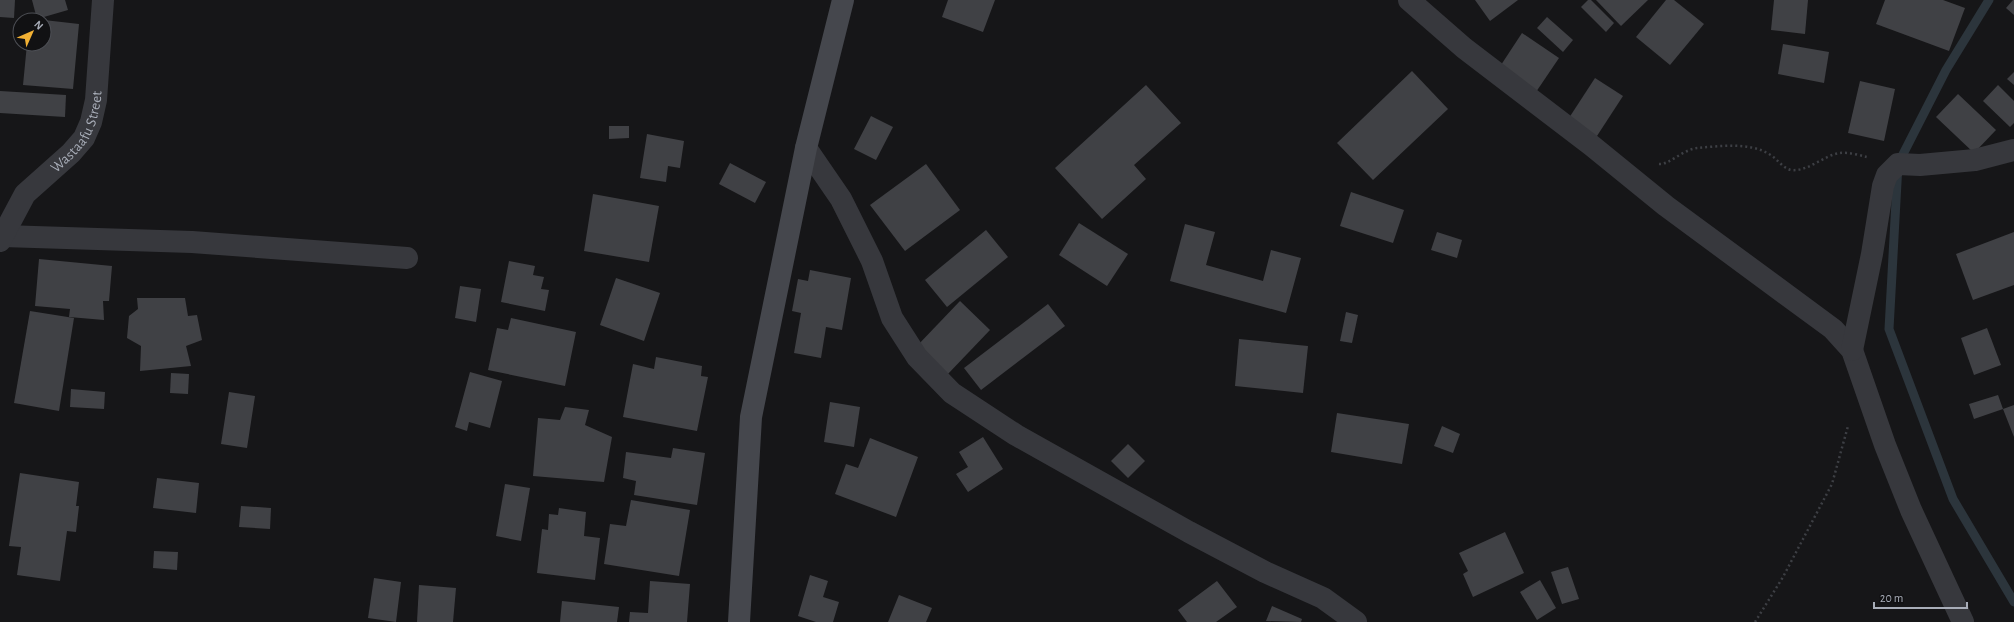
<svg xmlns="http://www.w3.org/2000/svg" width="2014" height="622" viewBox="0 0 2014 622" font-family="'Alegreya Sans',sans-serif">
  <style>
    .lines { fill: none; stroke-linecap: round; stroke-linejoin: round }
    .stream { stroke: #2c353c; stroke-width: 9 }
    .building { fill: #404145 }
    .path { stroke: #3d3f44; stroke-width: 2.5; stroke-dasharray: 2 3; stroke-linecap: butt }
    .street { stroke: #37383d; stroke-width: 22 }
    .secondary { stroke: #45474d; stroke-width: 22 }
    .labels { text-anchor: middle; dominant-baseline: central; stroke-width: 3.5; stroke-linejoin: round; paint-order: stroke }
    .street-label { font-size: 15px; fill: #a8adb8; stroke: #111113 }
  </style>
  <rect width="100%" height="100%" fill="#161618"/>
  <g class="lines">
    <polyline class="stream" points="1989,0 1946,70 1898,164 1889,329 1953,499 2014,602"/>
  </g>
  <g class="building">
    <polygon points="0,0 15,0 14,18 0,17"/>
    <polygon points="32,0 65,0 68,10 37,19"/>
    <polygon points="948,0 995,0 983,32 942,17"/>
    <polygon points="1475,0 1518,0 1490,21"/>
    <polygon points="1588,0 1591,0 1614,23 1606,32 1581,7"/>
    <polygon points="1596,0 1648,0 1621,26"/>
    <polygon points="1666,0 1674,0 1704,24 1670,65 1636,37"/>
    <polygon points="1774,0 1808,0 1805,34 1771,30"/>
    <polygon points="1885,0 1943,0 1965,8 1949,51 1876,24"/>
    <polygon points="2013,0 2014,0 2014,15 2006,8"/>
    <polygon points="1547,17 1573,40 1563,52 1537,28"/>
    <polygon points="44,20 79,24 73,89 23,85 27,44 44,44"/>
    <polygon points="1522,33 1559,58 1536,92 1499,68"/>
    <polygon points="1783,44 1829,52 1824,83 1778,74"/>
    <polygon points="1412,71 1448,109 1373,180 1337,143"/>
    <polygon points="2014,72 2014,85 2007,79"/>
    <polygon points="1595,78 1623,96 1595,139 1567,121"/>
    <polygon points="1860,81 1895,89 1884,141 1848,133"/>
    <polygon points="1146,85 1181,123 1134,165 1146,179 1102,219 1055,168"/>
    <polygon points="1998,85 2014,101 2014,123 2010,127 1983,101"/>
    <polygon points="0,91 66,95 65,117 0,113"/>
    <polygon points="1958,94 1996,130 1974,153 1936,117"/>
    <polygon points="871,116 893,127 876,160 854,149"/>
    <polygon points="609,126 629,126 629,138 609,139"/>
    <polygon points="647,134 684,141 680,168 668,166 666,182 640,178"/>
    <polygon points="730,163 766,182 755,203 719,184"/>
    <polygon points="926,164 960,210 905,251 870,205"/>
    <polygon points="1351,192 1404,210 1393,243 1340,226"/>
    <polygon points="593,194 659,206 649,262 584,251"/>
    <polygon points="1079,223 1128,254 1107,286 1059,255"/>
    <polygon points="1185,224 1215,232 1206,265 1263,281 1271,250 1301,258 1286,313 1170,281"/>
    <polygon points="986,230 1008,257 947,307 925,280"/>
    <polygon points="1437,232 1462,240 1457,258 1431,250"/>
    <polygon points="2014,232 2014,285 1973,300 1956,254"/>
    <polygon points="39,259 112,266 109,301 103,301 104,320 69,317 70,309 35,306"/>
    <polygon points="509,261 535,266 533,275 544,277 541,289 549,290 545,311 501,302"/>
    <polygon points="810,270 851,278 842,330 826,327 821,358 794,353 801,313 792,311 798,279 808,281"/>
    <polygon points="616,278 660,293 644,341 600,325"/>
    <polygon points="460,286 481,289 476,322 455,318"/>
    <polygon points="137,298 185,298 188,316 197,315 202,340 186,346 191,366 140,371 141,346 127,338 129,316 138,309"/>
    <polygon points="960,301 990,330 946,376 916,347"/>
    <polygon points="1048,304 1065,326 981,390 964,368"/>
    <polygon points="30,311 74,318 59,411 14,403"/>
    <polygon points="1346,312 1358,315 1352,343 1340,341"/>
    <polygon points="511,318 576,332 565,386 488,370 497,328 508,330"/>
    <polygon points="1987,328 2001,365 1974,375 1961,338"/>
    <polygon points="1239,339 1308,346 1303,393 1235,386"/>
    <polygon points="656,357 702,366 701,376 708,377 697,431 623,417 633,364 654,369"/>
    <polygon points="470,372 502,381 490,428 469,422 467,431 455,427"/>
    <polygon points="171,373 189,374 188,394 170,393"/>
    <polygon points="71,389 105,392 104,409 70,407"/>
    <polygon points="229,392 255,396 247,448 221,444"/>
    <polygon points="1998,395 2003,409 2014,405 2014,437 2003,409 1974,419 1969,404"/>
    <polygon points="830,402 860,407 854,447 824,442"/>
    <polygon points="565,407 589,410 585,425 612,437 604,482 533,476 538,418 560,420"/>
    <polygon points="1337,413 1409,424 1402,464 1331,452"/>
    <polygon points="1442,426 1460,434 1453,453 1434,446"/>
    <polygon points="983,437 1003,469 968,492 956,474 968,467 959,452"/>
    <polygon points="870,438 918,457 896,517 835,494 846,464 858,468"/>
    <polygon points="1128,444 1145,461 1128,478 1111,461"/>
    <polygon points="673,448 705,453 697,505 634,495 636,481 623,478 626,452 671,458"/>
    <polygon points="20,473 79,482 76,506 79,506 76,532 67,531 60,581 17,575 21,547 9,546"/>
    <polygon points="157,478 199,483 196,513 153,508"/>
    <polygon points="505,484 530,488 521,541 496,536"/>
    <polygon points="631,500 690,510 679,576 604,564 610,524 626,526"/>
    <polygon points="241,506 271,508 270,529 239,527"/>
    <polygon points="559,508 586,512 584,536 600,538 595,580 537,573 542,529 548,530 549,514 558,515"/>
    <polygon points="1505,532 1524,573 1473,597 1463,574 1468,571 1459,553"/>
    <polygon points="154,551 178,552 177,570 153,568"/>
    <polygon points="1568,567 1579,599 1562,604 1551,572"/>
    <polygon points="810,575 828,581 823,597 839,602 833,622 816,622 798,616"/>
    <polygon points="374,578 401,582 396,622 368,618"/>
    <polygon points="1540,580 1556,608 1537,620 1520,592"/>
    <polygon points="650,581 690,584 687,622 629,622 630,612 648,613"/>
    <polygon points="1217,581 1237,607 1216,622 1187,622 1178,610"/>
    <polygon points="419,585 456,588 453,622 417,622"/>
    <polygon points="899,595 932,608 926,622 888,622"/>
    <polygon points="562,601 619,607 617,622 560,622"/>
    <polygon points="1272,606 1302,619 1301,622 1266,621"/>
  </g>
  <g class="lines">
    <g class="path">
      <path d="M 1659,164 C 1669,165 1682,150 1697,148 C 1720,146 1749,142 1769,154 C 1777,158 1782,168 1791,170 C 1808,172 1824,155 1840,153 C 1848,152 1859,155 1867,157"/>
      <polyline points="1755,622 1783,577 1832,484 1848,426"/>
    </g>
    <g class="street">
      <polyline points="1409,0 1464,48 1591,145 1666,206 1833,329 1852,350 1885,445 1911,510 1963,622"/>
      <polyline points="806,148 841,199 872,261 892,318 917,357 952,393 1016,435 1189,532 1265,572 1323,598 1356,622"/>
      <polyline points="3,236 192,242 407,258"/>
      <path id="s1" d="M 0,241 L 25,194 L 71,153 L 84,138 L 91,122 L 96,100 L 103,0"/>
      <polyline points="1852,350 1872,254 1883,186 1887,175 1898,164 1920,165 1975,160 2014,150"/>
    </g>
    <polyline class="secondary" points="739,622 751,417 806,148 843,0"/>
  </g>
  <g class="labels">
    <g class="street-label">
      <text stroke="none"><textPath href="#s1" startOffset="137">Wastaafu Street</textPath></text>
    </g>
  </g>
  <g transform="translate(32 32) rotate(45)"><circle r="19" fill="#111113" stroke="#4d4f55"/>
  <path d="M0-3L7 15L0 10L-7 15Z" fill="#f2b134"/>
  <text y="-6" font-size="11" font-weight="bold" text-anchor="middle" fill="#a8adb8">N</text>
  </g>
  <path d="M1874 602v6h93v-6" fill="none" stroke="#a8adb8" stroke-width="2"/>
  <text x="1880" y="602" font-size="12" fill="#a8adb8" stroke="#111113" stroke-width="3" paint-order="stroke">20 m</text>
</svg>
